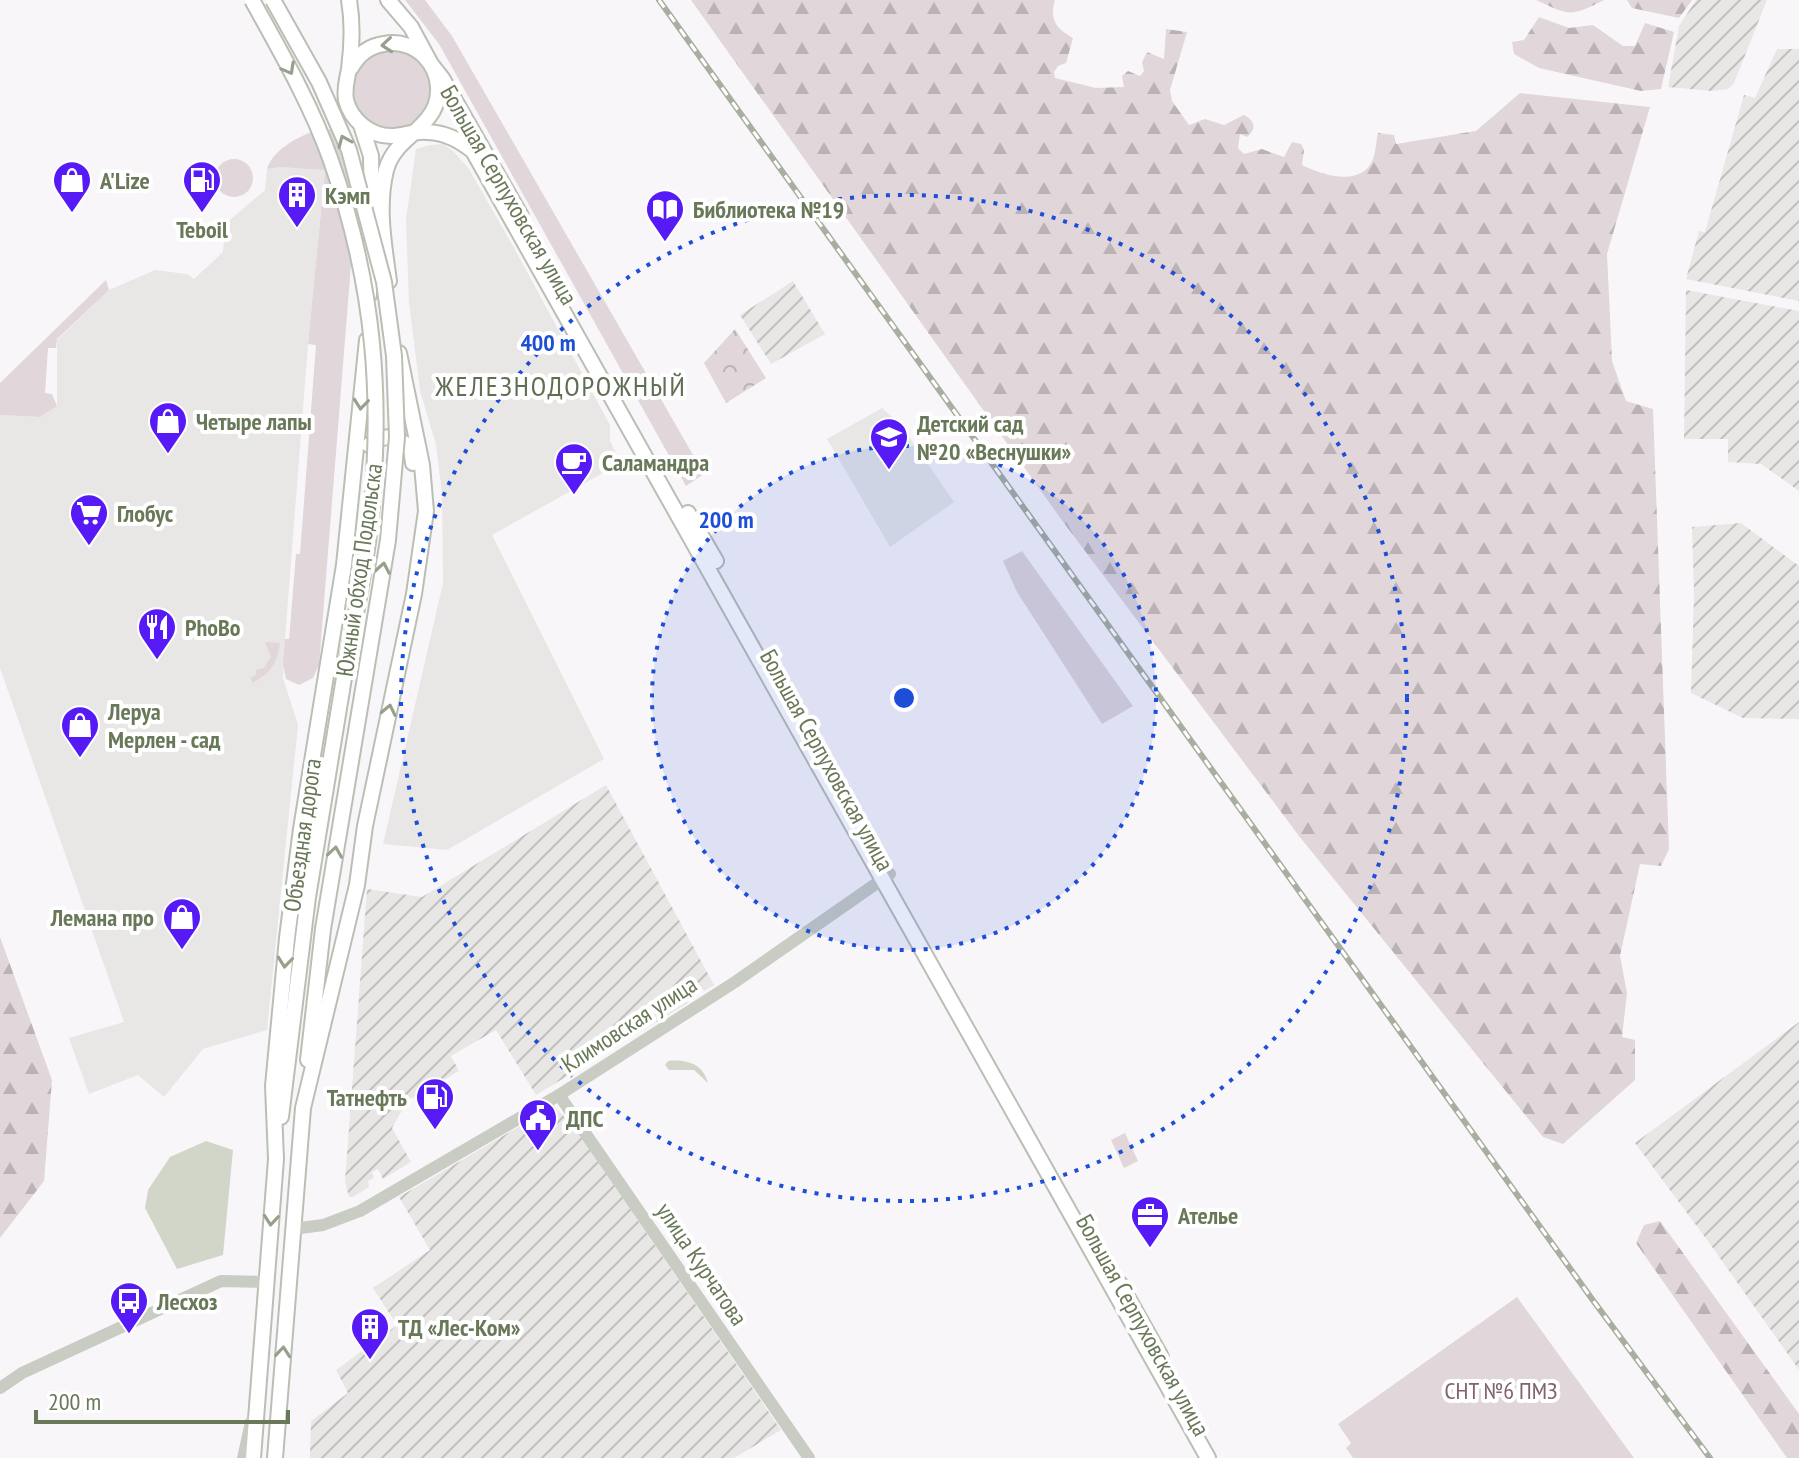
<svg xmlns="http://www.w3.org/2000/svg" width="1799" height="1458" viewBox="0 0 1799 1458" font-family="'PT Sans Narrow',sans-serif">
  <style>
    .built { fill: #e8e7e6 }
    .industrial { fill: url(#industrial-furrows) }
    .green { fill: #e1d6da }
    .forest { fill: url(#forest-firs) }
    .park { fill: url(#park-crowns) }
    .water { fill: #d1d6c8 }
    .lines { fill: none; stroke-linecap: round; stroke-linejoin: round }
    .primary-casing { stroke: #babfb4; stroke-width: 18 }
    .tertiary { stroke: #c8ccc3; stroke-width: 12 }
    .primary { stroke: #fff; stroke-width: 14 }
    .rail-casing { stroke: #a8afa0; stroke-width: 6 }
    .rail { stroke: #fff; stroke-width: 3; stroke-dasharray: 9; stroke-linecap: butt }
    .primary-bridge-casing { stroke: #babfb4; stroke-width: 18; stroke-linecap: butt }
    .primary-bridge { stroke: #fff; stroke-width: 14 }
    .oneway { stroke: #96a08a }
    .ring { fill: none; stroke: #1d4ed8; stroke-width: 4; stroke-dasharray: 4 8 }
    .labels { text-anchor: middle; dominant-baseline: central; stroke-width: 8; stroke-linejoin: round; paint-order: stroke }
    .poi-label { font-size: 24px; font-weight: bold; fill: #697858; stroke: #fff; text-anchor: start }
    .street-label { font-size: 24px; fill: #697858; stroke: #fff }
    .park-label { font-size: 24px; fill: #806469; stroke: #fff }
    .quarter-label { font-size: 28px; letter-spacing: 2px; fill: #616e53; stroke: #fff }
    .centre { fill: #1d4ed8; stroke: #fff; stroke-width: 4 }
    .ring-label { font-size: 24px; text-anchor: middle; font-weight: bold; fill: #1d4ed8; stroke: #fff; stroke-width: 8; stroke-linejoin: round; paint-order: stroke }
  </style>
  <defs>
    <pattern id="industrial-furrows" width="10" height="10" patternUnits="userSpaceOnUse" patternTransform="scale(2)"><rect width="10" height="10" fill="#e8e7e6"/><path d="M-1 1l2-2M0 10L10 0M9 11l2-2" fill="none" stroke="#c0c0bd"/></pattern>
    <pattern id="forest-firs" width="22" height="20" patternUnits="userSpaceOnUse" patternTransform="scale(2)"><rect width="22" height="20" fill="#e1d6da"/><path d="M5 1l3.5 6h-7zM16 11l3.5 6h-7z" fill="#bab2b4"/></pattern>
    <pattern id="park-crowns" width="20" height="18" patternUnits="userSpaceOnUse" patternTransform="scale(2)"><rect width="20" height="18" fill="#e1d6da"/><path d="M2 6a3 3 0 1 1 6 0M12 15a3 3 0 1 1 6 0" fill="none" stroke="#bab2b4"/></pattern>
  </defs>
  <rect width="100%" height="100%" fill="#f9f6f9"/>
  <g class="built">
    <polygon points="443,144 453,151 469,169 513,246 610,425 610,441 621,463 492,535 604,759 447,850 383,844 443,583 442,494 436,445 420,391 409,302 406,219 416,149 430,145"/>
    <polygon points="281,167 325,169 308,344 285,639 283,678 298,725 267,1030 203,1049 164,1097 138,1075 89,1094 69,1038 124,1022 0,668 0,415 40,417 57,406 57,340 109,290 155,270 187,274 194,279 223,252 225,224 265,190 267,169"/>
    <polygon points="882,408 901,425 954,502 890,547 827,439"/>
  </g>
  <g class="industrial">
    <polygon points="1696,0 1767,0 1734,83 1728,89 1712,91 1668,87 1679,26"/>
    <polygon points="1777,49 1799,49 1799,301 1686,279 1699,231 1705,232 1744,95 1755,98"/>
    <polygon points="793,281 825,334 771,364 740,315"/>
    <polygon points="1686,290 1799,311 1799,491 1761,464 1728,462 1728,439 1684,439"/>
    <polygon points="1741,523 1799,566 1799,719 1743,718 1691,693 1694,594 1692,527"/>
    <polygon points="606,785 714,985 704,991 700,986 684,996 688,1003 536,1095 496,1030 451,1056 459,1071 408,1100 392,1128 411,1162 383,1179 378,1169 372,1172 374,1178 368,1181 369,1187 353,1197 349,1197 345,1181 367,889 422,897"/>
    <polygon points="1799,1022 1799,1370 1710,1244 1635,1143"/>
    <polygon points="554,1106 575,1128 781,1430 734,1458 310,1458 311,1421 348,1393 336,1370 397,1325 373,1288 430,1250 399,1197"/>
  </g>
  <g class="green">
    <polygon points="405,0 425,0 452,36 704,474 686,486 439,44"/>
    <circle cx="392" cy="89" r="40"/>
    <path d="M 324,128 L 335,131 L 359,165 L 319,665 L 313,678 L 299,685 L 286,679 L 283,664 L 285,639 L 289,639 L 296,554 L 300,554 L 316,345 L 308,344 L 325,170 L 281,167 L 267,169 C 274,147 303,134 324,128 Z"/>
    <circle cx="234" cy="178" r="19"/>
    <polygon points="106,280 109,290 57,339 56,348 48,348 45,393 52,394 57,406 40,417 0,415 0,383"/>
    <polygon points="1022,551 1133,706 1102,724 1017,592 1003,561"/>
    <path d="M 265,642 L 280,643 C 277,664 271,673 252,683 L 251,677 L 256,675 L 256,670 L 264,668 L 271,657 Z"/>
    <polygon points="1125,1133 1138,1161 1124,1168 1111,1140"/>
    <polygon points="1517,1297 1634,1458 1353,1458 1346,1448 1351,1443 1338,1424"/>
  </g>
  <g class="forest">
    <path d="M 691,0 L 1055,0 C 1049,19 1056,29 1073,38 L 1066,63 L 1058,66 L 1054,72 L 1055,78 L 1096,88 L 1124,87 L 1122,76 L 1128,71 L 1140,76 L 1144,71 L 1142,62 L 1147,52 L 1164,59 L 1166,29 L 1187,32 L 1170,90 L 1172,101 L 1189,125 L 1205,119 L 1224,125 L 1244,115 C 1255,121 1257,128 1247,137 L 1240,134 L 1238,148 L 1244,154 L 1262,149 L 1284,157 L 1292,142 L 1301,144 L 1304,150 L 1302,165 C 1322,175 1362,188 1373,159 C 1376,151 1376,141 1378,133 L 1394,135 L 1396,144 L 1476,131 L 1520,93 L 1650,107 L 1607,254 L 1612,361 L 1626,401 L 1653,409 L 1669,849 L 1661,866 L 1640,864 L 1620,956 L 1627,993 L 1622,1037 L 1635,1040 L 1635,1080 L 1563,1144 L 1543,1137 L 1299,836 L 1061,519 Z"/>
    <path d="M 1536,0 L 1604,0 C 1571,17 1570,16 1536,0 Z"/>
    <polygon points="1627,0 1692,0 1679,18 1632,8"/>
    <polygon points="1539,17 1569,28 1593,25 1623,46 1635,46 1645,23 1674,32 1661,89 1641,91 1539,68 1514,54 1512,42 1524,40"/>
    <polygon points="0,937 52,1080 44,1181 0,1238"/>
    <polygon points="1660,1221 1799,1414 1799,1458 1787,1458 1636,1243 1644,1225"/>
  </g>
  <polygon class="park" points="735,329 766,378 726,403 704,363"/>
  <g class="water">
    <path d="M 668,1061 C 687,1059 703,1064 708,1083 L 694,1070 L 669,1070 L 665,1065 Z"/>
    <polygon points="206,1141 233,1150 223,1255 177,1269 145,1208 148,1190 170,1157"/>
  </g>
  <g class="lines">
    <g class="primary-casing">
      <g id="primary">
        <path d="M 349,0 C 353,23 352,46 349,69 C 347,80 344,88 346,100 C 351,120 370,136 391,136 C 404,136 415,130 428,132 C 446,133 459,140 473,151 L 1208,1458"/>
        <polyline points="388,0 411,27 431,64 442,78 521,216"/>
        <path d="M 351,68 C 358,55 369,46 384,44 C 399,41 414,46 424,56 C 441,73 443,100 428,118 C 413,137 393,145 386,170 C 377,207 384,244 389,281"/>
        <polyline points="361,125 371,156 372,219"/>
        <polyline points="369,295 371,240"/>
        <path d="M 369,445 C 385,433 396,436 411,448 L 413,463"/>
        <polyline points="688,513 716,561"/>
        <polyline points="308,1060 323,929"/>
        <polyline points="281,1117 308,897 342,690"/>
        <polyline points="1120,1284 1161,1357"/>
        <polyline points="253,1458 276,1159 273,1086 287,938 301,829 344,565 367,340"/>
        <polyline points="275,1458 303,1108 357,885 365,826 414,594 426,511 422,465 399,353"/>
      </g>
    </g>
    <g class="tertiary">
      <polyline points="559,1095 809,1458"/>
      <polyline points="293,1229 323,1225 360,1211 559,1095 735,982 890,874"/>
      <polyline points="0,1388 22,1373 221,1281 265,1282"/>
      <polyline points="243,1458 251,1422"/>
    </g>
    <use href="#primary" class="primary"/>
    <g class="rail-casing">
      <polyline id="rail" points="659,0 1592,1299 1710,1458"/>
    </g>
    <use href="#rail" class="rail"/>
    <g class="primary-bridge-casing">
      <g id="primary-bridge">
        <path d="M 252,0 C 280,51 310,102 330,158 C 375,285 384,401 369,534 C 363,586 350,638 342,690"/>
        <polyline points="273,0 319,82 349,150 384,282 394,356 397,437 388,540 323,929"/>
      </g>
    </g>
    <use href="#primary-bridge" class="primary-bridge"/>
  </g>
  <defs><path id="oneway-chevron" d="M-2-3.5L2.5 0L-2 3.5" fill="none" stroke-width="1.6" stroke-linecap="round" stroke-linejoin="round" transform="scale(2)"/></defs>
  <g class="oneway">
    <use href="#oneway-chevron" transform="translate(387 45) rotate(175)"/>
    <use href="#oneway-chevron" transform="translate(289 69) rotate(61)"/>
    <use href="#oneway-chevron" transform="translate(344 141) rotate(-113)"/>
    <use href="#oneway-chevron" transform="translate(361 404) rotate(96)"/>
    <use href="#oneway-chevron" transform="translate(383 568) rotate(-80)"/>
    <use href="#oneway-chevron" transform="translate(389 710) rotate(-78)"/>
    <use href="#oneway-chevron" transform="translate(335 852) rotate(-81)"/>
    <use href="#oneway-chevron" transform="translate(285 962) rotate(96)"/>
    <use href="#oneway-chevron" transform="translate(271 1220) rotate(95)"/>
    <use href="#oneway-chevron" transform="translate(283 1352) rotate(-85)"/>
  </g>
  <circle cx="904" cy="698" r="252" fill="#1d4ed8" fill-opacity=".12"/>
  <g class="ring">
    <circle cx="904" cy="698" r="252"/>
    <circle cx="904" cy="698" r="503"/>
  </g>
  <defs>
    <g id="shop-pin" transform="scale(2)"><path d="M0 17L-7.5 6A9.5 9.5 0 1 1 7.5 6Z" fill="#551af5" stroke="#fff"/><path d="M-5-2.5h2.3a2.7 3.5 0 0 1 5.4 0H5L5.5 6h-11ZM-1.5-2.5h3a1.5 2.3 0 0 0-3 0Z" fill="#fff"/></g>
    <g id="fuel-pin" transform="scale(2)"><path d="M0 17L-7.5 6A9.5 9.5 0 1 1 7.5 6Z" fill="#551af5" stroke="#fff"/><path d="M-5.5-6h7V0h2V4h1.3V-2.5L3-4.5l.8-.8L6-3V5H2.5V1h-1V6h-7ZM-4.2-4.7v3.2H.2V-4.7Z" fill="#fff"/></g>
    <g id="building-pin" transform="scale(2)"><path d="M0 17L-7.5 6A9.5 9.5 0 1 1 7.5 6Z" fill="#551af5" stroke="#fff"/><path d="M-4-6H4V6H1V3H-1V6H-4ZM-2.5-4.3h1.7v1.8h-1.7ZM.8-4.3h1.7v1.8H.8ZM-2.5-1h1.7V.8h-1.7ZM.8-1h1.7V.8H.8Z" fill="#fff"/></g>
    <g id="library-pin" transform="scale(2)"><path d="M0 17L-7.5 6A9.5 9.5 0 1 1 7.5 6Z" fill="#551af5" stroke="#fff"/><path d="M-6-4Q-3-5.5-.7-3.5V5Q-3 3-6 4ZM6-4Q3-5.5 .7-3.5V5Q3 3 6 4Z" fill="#fff"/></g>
    <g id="school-pin" transform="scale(2)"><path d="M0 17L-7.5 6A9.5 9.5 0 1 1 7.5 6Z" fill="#551af5" stroke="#fff"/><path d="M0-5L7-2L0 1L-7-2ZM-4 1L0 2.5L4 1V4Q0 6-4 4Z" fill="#fff"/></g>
    <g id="cafe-pin" transform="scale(2)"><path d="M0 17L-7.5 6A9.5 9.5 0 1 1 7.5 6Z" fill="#551af5" stroke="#fff"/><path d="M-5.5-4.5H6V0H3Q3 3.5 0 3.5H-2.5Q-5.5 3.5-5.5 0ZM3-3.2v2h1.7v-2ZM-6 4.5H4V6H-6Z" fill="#fff"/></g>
    <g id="supermarket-pin" transform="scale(2)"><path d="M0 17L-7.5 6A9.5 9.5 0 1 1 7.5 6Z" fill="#551af5" stroke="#fff"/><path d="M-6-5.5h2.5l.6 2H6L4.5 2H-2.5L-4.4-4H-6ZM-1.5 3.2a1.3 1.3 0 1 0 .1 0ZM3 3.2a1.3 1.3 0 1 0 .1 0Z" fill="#fff"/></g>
    <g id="restaurant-pin" transform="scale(2)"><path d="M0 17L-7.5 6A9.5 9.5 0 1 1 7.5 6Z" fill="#551af5" stroke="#fff"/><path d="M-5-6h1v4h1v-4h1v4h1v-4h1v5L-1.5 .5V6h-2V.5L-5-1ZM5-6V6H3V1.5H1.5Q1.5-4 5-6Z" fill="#fff"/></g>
    <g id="civic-pin" transform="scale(2)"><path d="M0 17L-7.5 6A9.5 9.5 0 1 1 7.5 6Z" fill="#551af5" stroke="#fff"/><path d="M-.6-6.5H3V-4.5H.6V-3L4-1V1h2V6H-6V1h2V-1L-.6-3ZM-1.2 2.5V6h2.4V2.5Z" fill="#fff"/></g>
    <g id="office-pin" transform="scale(2)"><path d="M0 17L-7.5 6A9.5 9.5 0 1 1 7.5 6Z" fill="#551af5" stroke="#fff"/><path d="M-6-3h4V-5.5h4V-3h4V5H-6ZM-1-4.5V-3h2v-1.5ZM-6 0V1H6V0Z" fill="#fff"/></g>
    <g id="bus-pin" transform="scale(2)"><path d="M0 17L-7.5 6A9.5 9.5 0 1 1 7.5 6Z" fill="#551af5" stroke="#fff"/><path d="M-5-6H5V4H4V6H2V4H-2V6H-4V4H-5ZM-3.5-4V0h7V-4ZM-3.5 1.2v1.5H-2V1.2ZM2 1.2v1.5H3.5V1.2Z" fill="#fff"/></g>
  </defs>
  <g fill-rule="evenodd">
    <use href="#shop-pin" x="72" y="180"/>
    <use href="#fuel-pin" x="202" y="180"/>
    <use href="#building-pin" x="297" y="195"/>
    <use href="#library-pin" x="665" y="209"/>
    <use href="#shop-pin" x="168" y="421"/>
    <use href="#school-pin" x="889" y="437"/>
    <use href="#cafe-pin" x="574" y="462"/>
    <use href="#supermarket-pin" x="89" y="513"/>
    <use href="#restaurant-pin" x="157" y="627"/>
    <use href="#shop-pin" x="80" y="725"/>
    <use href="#shop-pin" x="182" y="917"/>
    <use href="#fuel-pin" x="435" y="1097"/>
    <use href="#civic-pin" x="538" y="1118"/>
    <use href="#office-pin" x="1150" y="1215"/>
    <use href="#bus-pin" x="129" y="1301"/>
    <use href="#building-pin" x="370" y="1327"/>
  </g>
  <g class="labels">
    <g class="poi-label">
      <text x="100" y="180">A'Lize</text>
      <text x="325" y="195">Кэмп</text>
      <text x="693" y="209">Библиотека №19</text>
      <text x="202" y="229" text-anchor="middle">Teboil</text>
      <text x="196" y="421">Четыре лапы</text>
      <text x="917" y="423">Детский сад<tspan x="917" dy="28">№20 «Веснушки»</tspan></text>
      <text x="602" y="462">Саламандра</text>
      <text x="117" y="513">Глобус</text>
      <text x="185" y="627">PhoBo</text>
      <text x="108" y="711">Леруа<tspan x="108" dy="28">Мерлен - сад</tspan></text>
      <text x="154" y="917" text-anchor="end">Лемана про</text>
      <text x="407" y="1097" text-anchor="end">Татнефть</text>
      <text x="566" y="1118">ДПС</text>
      <text x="1178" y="1215">Ателье</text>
      <text x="157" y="1301">Лесхоз</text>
      <text x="398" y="1327">ТД «Лес-Ком»</text>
    </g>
    <g class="street-label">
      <text transform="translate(509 195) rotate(60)">Большая Серпуховская улица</text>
      <text transform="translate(359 570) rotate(-82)">Южный обход Подольска</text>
      <text transform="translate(827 760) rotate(61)">Большая Серпуховская улица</text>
      <text transform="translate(302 835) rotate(-82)">Объездная дорога</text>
      <text transform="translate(629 1024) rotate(-33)">Климовская улица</text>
      <text transform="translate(702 1264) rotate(56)">улица Курчатова</text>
      <text transform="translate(1143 1325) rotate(61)">Большая Серпуховская улица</text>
    </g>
    <g class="park-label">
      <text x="1501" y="1390">СНТ №6 ПМЗ</text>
    </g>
    <g class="quarter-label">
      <text x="561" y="385">ЖЕЛЕЗНОДОРОЖНЫЙ</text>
    </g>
  </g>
  <circle cx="904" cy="698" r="12" class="centre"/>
  <g class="ring-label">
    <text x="548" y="351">400 m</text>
    <text x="726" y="528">200 m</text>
  </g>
  <path d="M36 1410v12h252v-12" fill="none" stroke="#697858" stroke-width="4"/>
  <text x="48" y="1410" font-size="24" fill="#697858" stroke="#ffffff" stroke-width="6" paint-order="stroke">200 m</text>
</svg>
